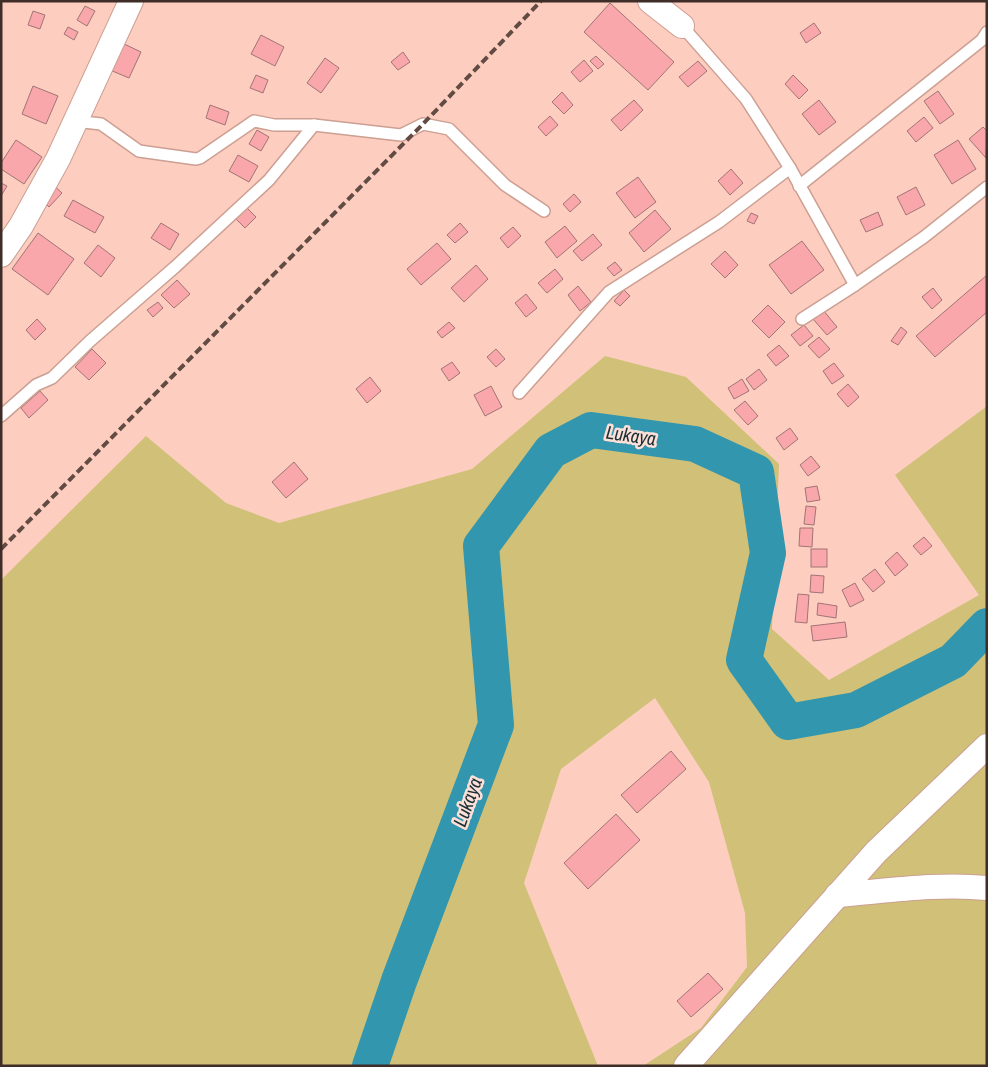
<svg xmlns="http://www.w3.org/2000/svg" width="988" height="1067" viewBox="0 0 988 1067" font-family="'Archivo Narrow',sans-serif">
  <style>
    .green { fill: #d0c078 }
    .lines { fill: none; stroke-linecap: round; stroke-linejoin: round }
    .river { stroke: #3196ae; stroke-width: 36 }
    .building { fill: #f9a7aa; stroke: #a17475 }
    .lane-casing { stroke: #cc9f92; stroke-width: 14 }
    .street-casing { stroke: #cc9f92; stroke-width: 26 }
    .lane { stroke: #fff; stroke-width: 11 }
    .street { stroke: #fff; stroke-width: 24 }
    .rail { stroke: #624b43; stroke-width: 4; stroke-dasharray: 8 4; stroke-linecap: butt }
    .labels { text-anchor: middle; dominant-baseline: central; stroke-width: 5; stroke-linejoin: round; paint-order: stroke }
    .water-label { font-size: 19px; font-style: italic; fill: #1a3036; stroke: #fde0d8 }
  </style>
  <rect width="100%" height="100%" fill="#fdcec0"/>
  <polygon class="green" points="605,356 686,377 779,464 772,629 829,680 979,595 895,475 987,406 987,1066 643,1066 701,1028 747,967 745,913 709,782 655,698 561,769 524,883 598,1066 1,1066 1,580 146,436 226,503 279,523 472,469"/>
  <g class="lines">
    <polyline class="river" points="370,1066 399,981 496,725 481,546 551,451 591,430 695,444 756,472 768,553 744,660 788,722 856,710 953,661 987,626"/>
  </g>
  <g class="building">
    <polygon points="610,3 674,62 648,90 584,32"/>
    <polygon points="85,6 95,11 87,26 77,20"/>
    <polygon points="33,11 45,15 40,29 28,25"/>
    <polygon points="814,23 821,33 806,43 800,33"/>
    <polygon points="68,27 78,32 74,40 64,34"/>
    <polygon points="261,35 284,47 275,66 251,54"/>
    <polygon points="122,43 141,52 129,78 110,70"/>
    <polygon points="403,52 410,62 398,70 391,62"/>
    <polygon points="596,56 604,64 598,69 590,61"/>
    <polygon points="325,58 339,68 321,93 307,83"/>
    <polygon points="584,60 593,71 580,82 571,72"/>
    <polygon points="698,61 707,71 688,87 679,77"/>
    <polygon points="256,75 268,80 263,93 250,88"/>
    <polygon points="793,75 808,90 799,99 785,84"/>
    <polygon points="33,86 58,96 46,124 22,114"/>
    <polygon points="938,91 954,114 940,124 924,101"/>
    <polygon points="562,92 573,105 564,114 552,102"/>
    <polygon points="634,100 643,110 621,131 611,120"/>
    <polygon points="819,100 836,122 819,135 802,114"/>
    <polygon points="210,105 229,112 225,125 206,118"/>
    <polygon points="550,116 558,125 546,136 538,127"/>
    <polygon points="924,117 933,128 916,142 907,131"/>
    <polygon points="983,127 987,131 986,158 969,139"/>
    <polygon points="257,130 269,137 261,151 249,144"/>
    <polygon points="16,140 42,157 24,184 1,169 1,163"/>
    <polygon points="958,140 976,169 952,184 934,155"/>
    <polygon points="238,155 258,166 249,182 229,171"/>
    <polygon points="731,169 743,183 730,195 718,181"/>
    <polygon points="638,177 656,202 635,218 616,193"/>
    <polygon points="1,183 7,186 1,196"/>
    <polygon points="52,184 62,193 49,207 39,197"/>
    <polygon points="916,187 925,205 906,215 897,197"/>
    <polygon points="574,194 581,202 570,212 563,204"/>
    <polygon points="73,200 104,217 95,233 64,216"/>
    <polygon points="247,208 256,217 245,228 236,219"/>
    <polygon points="655,210 671,229 644,252 629,233"/>
    <polygon points="878,212 883,225 866,232 860,220"/>
    <polygon points="751,213 758,216 754,224 747,221"/>
    <polygon points="161,223 179,234 170,250 151,238"/>
    <polygon points="460,223 468,232 455,243 447,235"/>
    <polygon points="565,226 577,241 557,258 545,242"/>
    <polygon points="513,227 521,236 508,248 500,238"/>
    <polygon points="38,233 74,259 48,295 12,269"/>
    <polygon points="593,234 602,245 582,261 573,251"/>
    <polygon points="802,241 824,270 791,294 769,265"/>
    <polygon points="437,243 451,259 421,285 407,269"/>
    <polygon points="98,245 115,258 101,277 84,263"/>
    <polygon points="725,251 738,265 725,278 711,264"/>
    <polygon points="615,262 622,270 614,276 607,268"/>
    <polygon points="476,265 488,279 464,302 451,288"/>
    <polygon points="555,269 563,279 547,293 538,283"/>
    <polygon points="987,275 987,312 935,357 916,336"/>
    <polygon points="177,280 190,294 174,308 161,295"/>
    <polygon points="578,286 591,302 580,311 568,295"/>
    <polygon points="933,288 942,300 932,309 922,297"/>
    <polygon points="624,290 630,296 620,306 614,301"/>
    <polygon points="526,294 537,308 526,317 515,303"/>
    <polygon points="158,302 163,308 153,317 147,310"/>
    <polygon points="768,305 785,322 769,338 752,321"/>
    <polygon points="823,310 837,327 827,335 813,319"/>
    <polygon points="37,319 46,329 35,340 26,330"/>
    <polygon points="449,322 455,328 442,338 437,332"/>
    <polygon points="804,325 813,336 800,346 791,335"/>
    <polygon points="901,327 907,332 898,345 891,341"/>
    <polygon points="819,337 830,349 819,358 808,346"/>
    <polygon points="779,345 789,356 776,366 767,355"/>
    <polygon points="92,349 106,363 89,380 75,367"/>
    <polygon points="496,349 505,359 496,367 487,357"/>
    <polygon points="452,362 460,373 449,381 441,369"/>
    <polygon points="834,363 844,376 832,384 823,371"/>
    <polygon points="759,369 767,380 754,390 746,379"/>
    <polygon points="370,377 381,391 367,403 356,389"/>
    <polygon points="742,379 749,391 734,399 728,388"/>
    <polygon points="848,384 859,397 848,407 837,394"/>
    <polygon points="491,386 502,407 485,416 474,395"/>
    <polygon points="40,391 48,400 29,418 21,408"/>
    <polygon points="745,401 758,416 748,425 734,410"/>
    <polygon points="790,428 798,439 784,450 776,438"/>
    <polygon points="811,456 820,467 808,476 800,465"/>
    <polygon points="294,462 308,479 286,498 272,482"/>
    <polygon points="817,486 820,500 807,502 805,488"/>
    <polygon points="806,506 816,507 814,525 804,524"/>
    <polygon points="800,528 813,528 812,547 799,546"/>
    <polygon points="924,537 932,546 921,555 913,546"/>
    <rect x="811" y="549" width="16" height="18"/>
    <polygon points="897,552 908,565 895,576 885,563"/>
    <polygon points="875,569 885,582 873,592 862,579"/>
    <polygon points="811,575 824,576 823,593 810,592"/>
    <polygon points="855,583 864,600 850,607 842,590"/>
    <polygon points="798,594 809,595 807,623 795,622"/>
    <polygon points="818,603 837,606 836,618 817,615"/>
    <polygon points="845,622 847,637 813,641 811,626"/>
    <polygon points="671,751 686,769 637,813 621,795"/>
    <polygon points="616,814 640,840 588,889 564,863"/>
    <polygon points="708,973 723,989 691,1017 677,1001"/>
  </g>
  <g class="lines">
    <g class="lane-casing">
      <g id="lane">
        <polyline points="682,26 746,99 790,168 855,285"/>
        <polyline points="75,121 101,124 139,151 196,159 200,158 254,121 274,125 314,125 401,135 423,124 449,129 505,185 544,211"/>
        <polyline points="799,186 982,40 987,32"/>
        <polyline points="802,319 855,285 924,237 987,187"/>
        <polyline points="519,393 609,292 719,222 790,168"/>
        <polyline points="1,416 36,385 52,378 90,341 175,267 269,180 314,125"/>
      </g>
    </g>
    <g class="street-casing">
      <g id="street">
        <polyline points="650,1 682,26"/>
        <polyline points="1,255 21,226 58,159 131,1"/>
        <path d="M 837,895 C 887,891 937,883 987,888"/>
        <polyline points="686,1066 876,852 987,746"/>
      </g>
    </g>
    <use href="#lane" class="lane"/>
    <use href="#street" class="street"/>
    <polyline class="rail" points="1,549 423,124 541,1"/>
  </g>
  <g class="labels">
    <g class="water-label">
      <text transform="translate(631 435) rotate(8)">Lukaya</text>
      <text transform="translate(467 802) rotate(-70)">Lukaya</text>
    </g>
  </g>
  <rect width="988" height="1067" fill="none" stroke="#3f2d27" stroke-width="5"/>
</svg>
